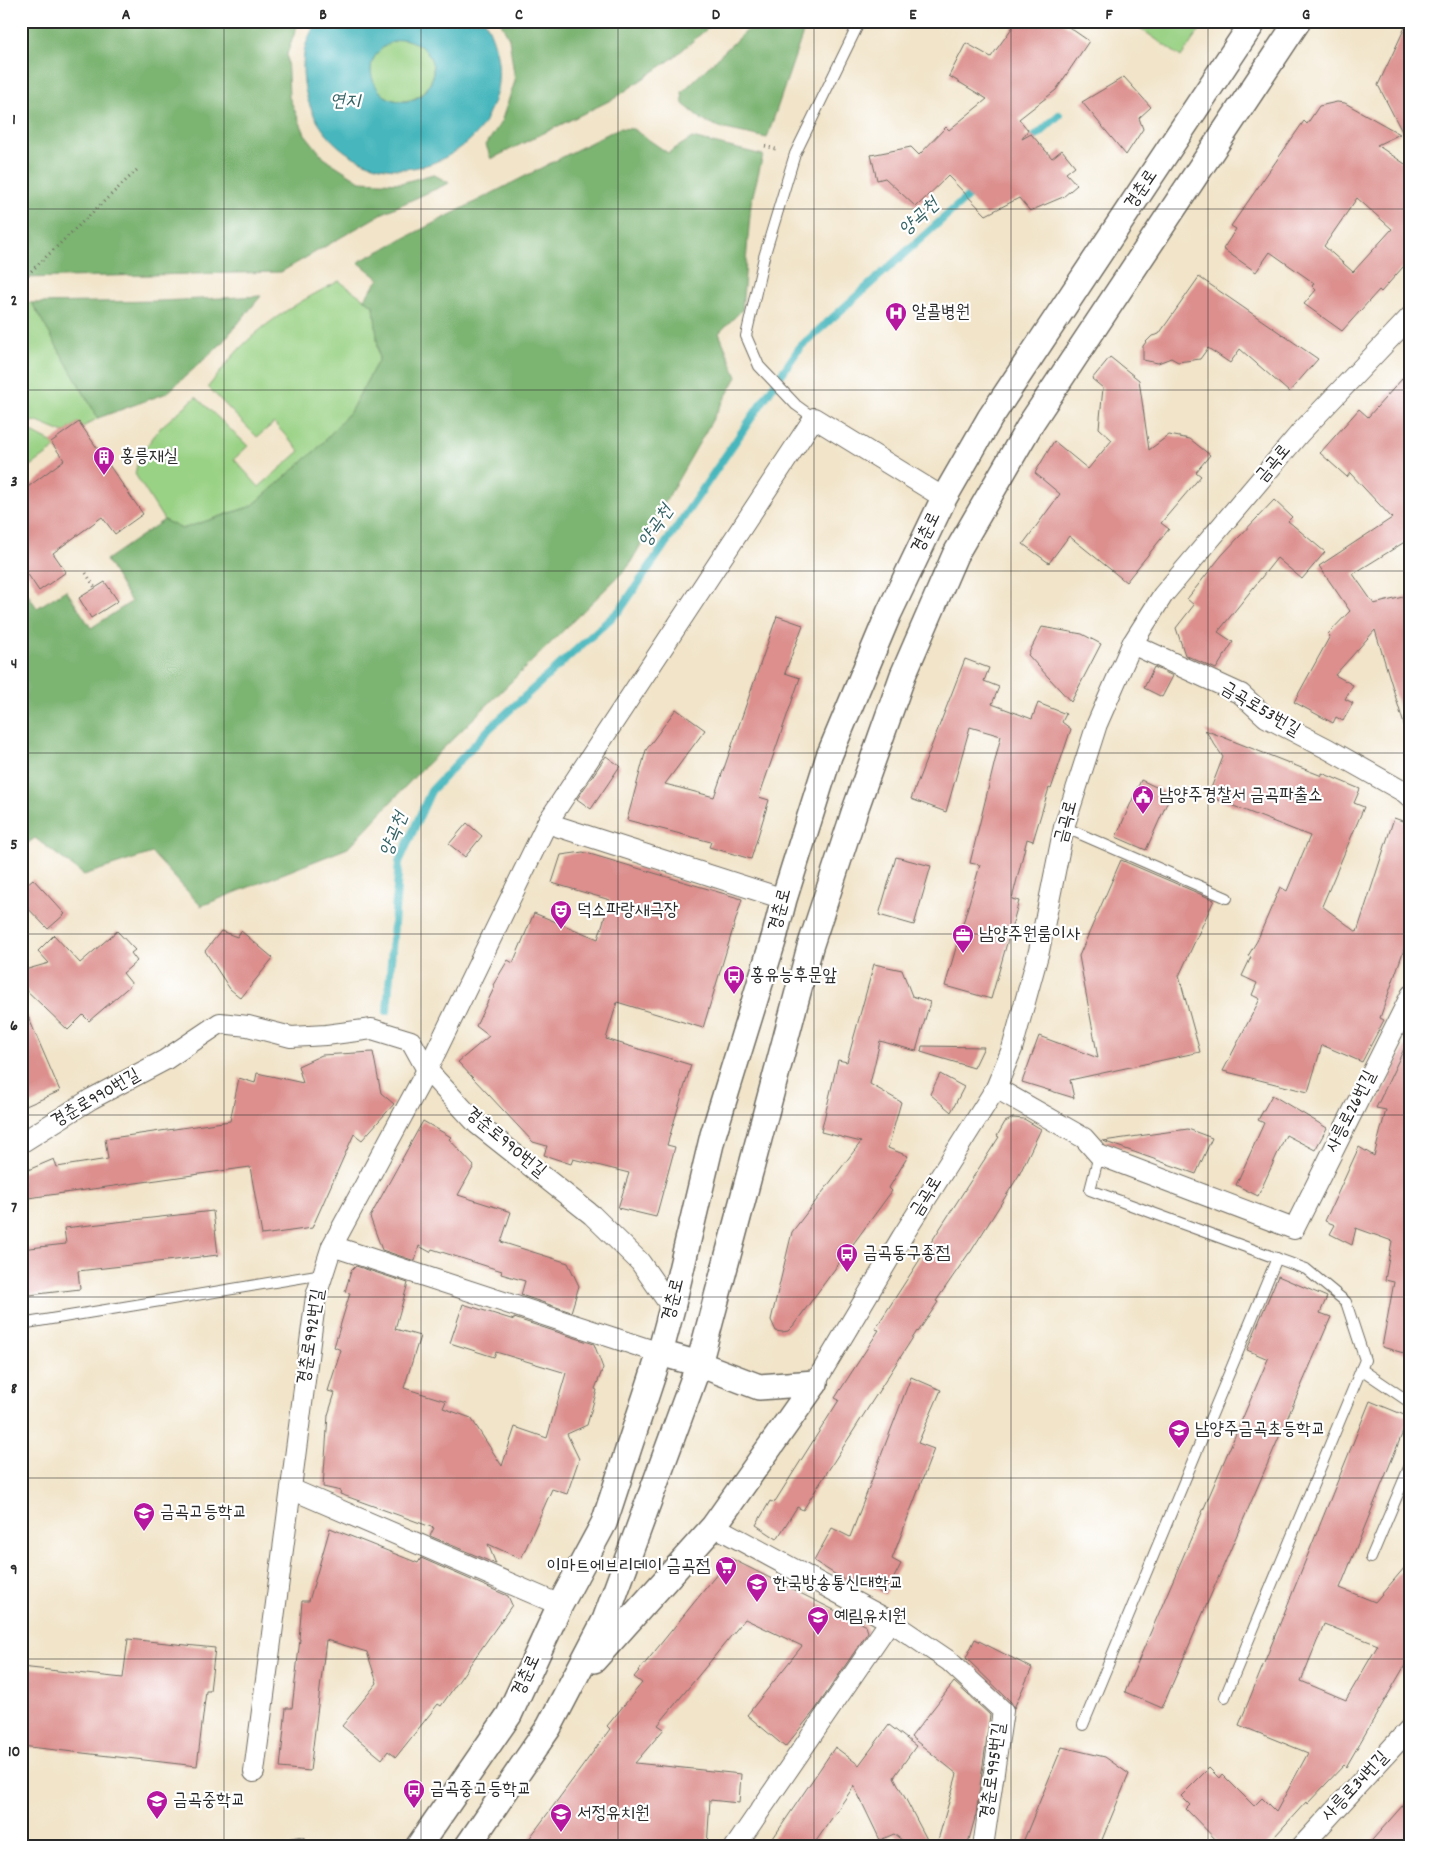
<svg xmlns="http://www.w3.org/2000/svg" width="1432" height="1868" viewBox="0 0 1432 1868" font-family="Dekko,'Poor Story',sans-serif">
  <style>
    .green { fill: #9ad285; stroke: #627e58 }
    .forest { fill: #7bb472; stroke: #53704e }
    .water { fill: #47b7bd; stroke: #397174; fill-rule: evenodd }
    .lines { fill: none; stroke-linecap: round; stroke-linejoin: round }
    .stream { stroke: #47b7bd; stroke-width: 8 }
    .building { fill: #dc8f8d; fill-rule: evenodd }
    .service-casing { stroke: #706c62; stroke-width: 12 }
    .minor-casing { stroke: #706c62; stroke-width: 22 }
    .tertiary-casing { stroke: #706c62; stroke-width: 28 }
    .path { stroke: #706c62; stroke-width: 3; stroke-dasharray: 1 4; stroke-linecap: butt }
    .service { stroke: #fff; stroke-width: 10 }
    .minor { stroke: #fff; stroke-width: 20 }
    .tertiary { stroke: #fff; stroke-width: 25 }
    .grid { fill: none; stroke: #2b2b2b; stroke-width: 1; stroke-opacity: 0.55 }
    .labels { text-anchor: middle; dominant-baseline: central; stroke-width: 4.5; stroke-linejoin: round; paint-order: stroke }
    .street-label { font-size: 18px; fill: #2b2b2b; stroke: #fff }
    .poi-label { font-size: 18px; fill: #2b2b2b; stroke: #fff; text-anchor: start }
    .water-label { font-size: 19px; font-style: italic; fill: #366365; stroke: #fff }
    .neatline { fill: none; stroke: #2b2b2b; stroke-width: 2 }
    .grid-label { font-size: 16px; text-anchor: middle; font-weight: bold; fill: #2b2b2b }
  </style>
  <rect width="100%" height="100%" fill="#fff"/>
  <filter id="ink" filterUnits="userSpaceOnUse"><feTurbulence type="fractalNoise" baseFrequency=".02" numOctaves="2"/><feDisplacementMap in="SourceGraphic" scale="10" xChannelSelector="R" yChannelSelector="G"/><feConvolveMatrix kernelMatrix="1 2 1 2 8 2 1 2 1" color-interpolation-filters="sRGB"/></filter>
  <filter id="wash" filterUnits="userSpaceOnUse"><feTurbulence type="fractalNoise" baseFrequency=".0096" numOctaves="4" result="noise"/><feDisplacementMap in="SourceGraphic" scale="20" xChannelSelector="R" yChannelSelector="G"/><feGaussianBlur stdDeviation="1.12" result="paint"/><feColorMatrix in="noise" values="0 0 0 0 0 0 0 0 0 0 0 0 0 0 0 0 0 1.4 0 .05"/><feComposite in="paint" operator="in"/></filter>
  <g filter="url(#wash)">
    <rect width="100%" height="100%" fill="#f1e4c9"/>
    <g class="green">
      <polygon points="1130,21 1206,21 1181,57"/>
      <circle cx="402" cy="70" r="31"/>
      <path d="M 339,281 L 374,306 L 379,359 L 350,412 L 317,449 L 252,506 L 182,529 L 164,520 L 135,474 L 139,456 L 161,427 L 196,397 L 248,446 L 234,459 L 259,487 L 300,451 L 274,423 L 257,437 L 208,387 C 219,374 230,358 242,346 C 270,318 304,299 339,281 Z"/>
      <polygon points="21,302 32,303 98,418 83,427 79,422 64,433 35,421 21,425"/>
      <polygon points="30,431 51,442 56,448 21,473 21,434"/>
    </g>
    <g class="forest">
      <polygon points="21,21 299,21 287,54 289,97 305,134 324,158 360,181 401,183 433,174 449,183 383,213 281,272 21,278"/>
      <polygon points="500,21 716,21 673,58 615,98 491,159 486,145 501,122 515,81 509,38"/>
      <polygon points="756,21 807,21 767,138 725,129 704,121 683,104 682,92"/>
      <polygon points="619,128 633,129 668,153 692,138 763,155 751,203 742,310 719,333 737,377 628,567 418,773 348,848 201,906 152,853 84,875 35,838 21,848 21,596 27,593 37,608 66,590 91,628 131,602 106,560 164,520 182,529 252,506 317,449 350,412 379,359 374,306 364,299 379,279 358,262"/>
      <polygon points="261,296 220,345 167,393 98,418 32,303 160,301"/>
    </g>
    <path class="water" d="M 316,21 L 485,21 C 499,47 504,80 491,108 C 488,114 486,120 483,125 C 474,139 460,149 446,157 C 372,196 293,134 304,53 C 305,43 312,31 316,21 ZM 403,39 C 454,50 433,111 394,100 C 386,98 380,93 376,86 C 362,63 380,43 403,39 Z"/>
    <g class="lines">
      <g class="stream">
        <polyline points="1027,144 1059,115"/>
        <polyline points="387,1011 399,862 431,791 490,728 620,610 800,347 975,190"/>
      </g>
    </g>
    <g id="blocks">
      <g class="building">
        <polygon points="1017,21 1060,21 1089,41 1056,90 1019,119 1028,130 1022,139 1031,134 1052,158 1062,150 1075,166 1066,173 1077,185 1063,197 1030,211 1019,198 986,215 948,176 916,207 885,178 877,180 871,155 911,147 919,155 946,127 949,130 987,99 949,76 966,43 991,57"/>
        <polygon points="1408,21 1411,21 1411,149 1378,85"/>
        <polygon points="1124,77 1151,107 1139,118 1143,129 1126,155 1082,102"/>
        <path d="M 1337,102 L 1345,103 L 1400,134 L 1377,145 L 1411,168 L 1411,258 L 1381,292 L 1379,290 L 1342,331 L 1304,304 L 1316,290 L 1312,286 L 1314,283 L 1270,252 L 1256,272 L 1223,249 L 1236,229 L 1231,226 L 1304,121 L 1307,124 L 1319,106 ZM 1357,198 L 1392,229 L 1353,272 L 1324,246 Z"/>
        <polygon points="1199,277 1318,359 1289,392 1240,349 1230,363 1208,348 1200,359 1178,362 1171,358 1158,363 1143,360 1143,346 1146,342 1152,336 1159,334"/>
        <polygon points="1110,357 1139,380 1149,450 1169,435 1190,439 1210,455 1196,472 1201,476 1161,523 1169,529 1126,582 1069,536 1049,563 1023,544 1060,494 1035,473 1054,441 1088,469 1112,440 1099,428 1103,388 1092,379"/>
        <polygon points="1411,369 1411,538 1353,574 1374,604 1411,595 1411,730 1406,731 1375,630 1335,675 1353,685 1345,699 1353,703 1343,721 1336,717 1333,723 1294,702 1330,636 1328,634 1350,611 1319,566 1392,518 1350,473 1347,477 1320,453 1359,409 1368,417"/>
        <polygon points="79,422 143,514 115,534 102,517 53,553 66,572 39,591 21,564 21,492 64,460 51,442"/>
        <polygon points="1274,500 1292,517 1288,521 1325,552 1302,579 1277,558 1218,632 1233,642 1216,669 1185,655 1176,628 1194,605 1187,599 1222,555"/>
        <polygon points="105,582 118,601 91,618 79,598"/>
        <polygon points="777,616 803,625 785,673 800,678 759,797 769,800 751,859 709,847 711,842 627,820 646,750 676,709 705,730 665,784 714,797"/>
        <polygon points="1042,627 1082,634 1101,644 1071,702 1028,655"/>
        <polygon points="965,659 989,668 984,681 999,687 992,704 1032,719 1038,703 1066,714 1062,722 1071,729 1051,789 1049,788 1033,841 1027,839 1012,899 1019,901 991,999 945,986 980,865 970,863 1001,736 970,727 946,812 911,799"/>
        <polygon points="1154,667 1173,676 1162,697 1144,688"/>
        <polygon points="1205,730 1322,776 1322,773 1360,789 1354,803 1364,807 1322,906 1357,932 1394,818 1411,824 1411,929 1380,1018 1384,1020 1362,1062 1322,1045 1308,1092 1223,1071 1260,999 1252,995 1257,983 1242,976 1251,957 1248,956 1257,941 1280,887 1287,891 1310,836 1208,796 1223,757"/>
        <polygon points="606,756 620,766 591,809 577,799"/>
        <polygon points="1141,780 1171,794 1146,850 1116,837"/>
        <polygon points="467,823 482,836 465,857 449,844"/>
        <polygon points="583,852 742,899 703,1028 617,1002 606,1039 691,1065 667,1145 675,1147 656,1217 618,1208 629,1173 573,1159 571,1164 544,1155 547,1146 533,1142 458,1062 489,1036 476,1026 495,986 493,985 508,960 513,963 534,913 598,939 610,900 552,883 561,855"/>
        <polygon points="896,857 931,866 914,925 879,915"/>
        <polygon points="1121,860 1214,900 1179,976 1200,1052 1070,1080 1074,1098 1022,1082 1039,1036 1098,1058 1079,956"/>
        <polygon points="33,879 65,914 48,929 21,901 21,889"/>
        <polygon points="117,931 135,950 131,953 137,961 123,973 132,984 89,1021 83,1015 68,1030 21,985 21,971 49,963 38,951 54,935 80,963"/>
        <polygon points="221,931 237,937 241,931 273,958 241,998 230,989 205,951"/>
        <polygon points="874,964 902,970 912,996 930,1002 916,1051 880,1041 870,1084 901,1102 888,1148 908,1156 889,1188 892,1191 793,1326 788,1331 782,1332 776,1331 771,1320 792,1232 861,1142 821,1132 838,1060 847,1062"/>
        <polygon points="21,1000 60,1091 26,1106 21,1095"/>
        <polygon points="1411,1034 1411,1355 1382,1347 1394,1282 1385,1280 1392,1241 1356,1228 1352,1245 1330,1234 1335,1225 1325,1221 1359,1147 1374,1156 1386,1110 1376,1108"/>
        <polygon points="922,1046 984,1047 974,1068 921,1052"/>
        <polygon points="373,1052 381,1093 394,1104 362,1140 354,1134 312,1228 262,1235 250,1167 21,1199 21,1173 54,1159 57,1167 108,1159 105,1139 230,1121 239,1078 255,1083 257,1073 303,1083 298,1066 322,1055"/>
        <polygon points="940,1074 964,1087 951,1112 930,1094"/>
        <polygon points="1272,1095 1327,1128 1315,1150 1286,1135 1258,1196 1236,1185 1264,1123 1258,1120"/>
        <polygon points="1013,1118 1024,1119 1041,1129 1019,1175 970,1253 969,1253 936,1301 938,1302 918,1332 917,1331 803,1510 797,1507 777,1539 756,1525 770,1501 774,1503 839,1400 835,1398 879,1330 875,1329 999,1137 997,1136 1005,1122"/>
        <polygon points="423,1121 451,1137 449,1139 474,1166 458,1195 511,1212 501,1242 568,1263 579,1286 571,1312 521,1295 525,1281 501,1274 502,1271 432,1249 430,1252 419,1246 415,1261 382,1250 370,1217"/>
        <polygon points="1188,1129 1212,1138 1196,1174 1103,1141"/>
        <polygon points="213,1211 218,1255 78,1271 80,1289 21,1296 21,1249 66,1244 64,1228"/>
        <polygon points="356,1266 408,1283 395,1329 420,1336 404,1388 446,1401 443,1408 471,1418 502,1466 515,1427 547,1438 566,1373 496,1352 494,1357 450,1343 463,1304 514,1320 514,1318 594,1344 603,1368 595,1389 597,1390 587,1425 567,1434 579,1459 567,1494 552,1489 521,1559 488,1544 496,1564 430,1536 434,1528 340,1494 341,1491 323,1487 328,1415 335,1393 328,1391 341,1350 334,1347 350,1293 345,1292 351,1271"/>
        <polygon points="1278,1276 1327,1297 1320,1313 1331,1317 1162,1708 1125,1692 1268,1359 1247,1350"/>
        <polygon points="911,1377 941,1390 918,1443 934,1449 892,1559 901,1564 885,1595 855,1579 857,1588 814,1561 832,1528 850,1537"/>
        <path d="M 1370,1401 L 1409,1417 L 1340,1588 L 1375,1602 L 1411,1560 L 1411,1655 L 1346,1767 L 1344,1765 L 1307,1804 L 1306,1802 L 1265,1847 L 1223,1847 L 1186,1809 L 1190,1805 L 1181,1796 L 1209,1768 L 1219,1778 L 1222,1774 L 1254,1806 L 1262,1798 L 1276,1812 L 1308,1753 L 1239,1725 ZM 1324,1624 L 1378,1645 L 1346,1700 L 1301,1681 Z"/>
        <polygon points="330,1528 418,1563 421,1558 508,1596 512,1605 441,1706 438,1704 396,1757 388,1751 382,1759 342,1726 377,1683 367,1652 326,1640 310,1771 280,1768 286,1708 292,1708 300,1639 299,1639 302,1601 309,1601"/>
        <polygon points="730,1558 866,1626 868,1632 815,1710 785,1747 747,1715 802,1646 745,1619 658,1725 664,1729 635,1763 741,1774 739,1803 710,1800 707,1847 523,1847 610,1729 607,1726 642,1683 634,1677"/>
        <polygon points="128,1639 215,1648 210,1691 206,1691 197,1766 21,1746 21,1667 123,1678"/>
        <polygon points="975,1639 1032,1668 1014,1708 1011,1702 966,1658"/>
        <polygon points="954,1682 990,1715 976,1814 967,1847 936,1847 957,1774 911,1737"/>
        <polygon points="889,1725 916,1746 894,1777 931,1847 911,1847 894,1834 880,1840 854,1786 812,1847 767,1847 835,1747 859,1765"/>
        <polygon points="1062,1747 1105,1757 1129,1774 1099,1847 1021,1847"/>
        <polygon points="1411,1796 1411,1847 1366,1847"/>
      </g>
    </g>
  </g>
  <g filter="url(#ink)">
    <use href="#blocks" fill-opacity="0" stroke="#706c62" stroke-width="1"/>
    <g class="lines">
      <g class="service-casing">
        <g id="service">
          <polyline points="814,418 796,405 759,366 746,336 764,257 795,154 860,21"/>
          <polyline points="1064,827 1227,898"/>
          <polyline points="1099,1155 1090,1190 1306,1269 1346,1302 1365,1360 1225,1697"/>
          <polyline points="21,1324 323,1274"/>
          <polyline points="1361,1369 1411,1403"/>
          <polyline points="1371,1558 1411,1463"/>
          <polyline points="1083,1725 1277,1258"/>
          <polyline points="275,1847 300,1842 309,1847"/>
        </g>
      </g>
      <g class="minor-casing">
        <g id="minor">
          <polyline points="1132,644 1241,694 1266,717 1328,749 1404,792 1411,798"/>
          <polyline points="547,823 784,899"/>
          <polyline points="996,1088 1084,1138 1099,1155 1294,1229 1411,995"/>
          <polyline points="21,1143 91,1099 165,1060 220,1023 248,1026 291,1037 326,1035 372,1029 411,1041 427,1070 477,1124 592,1215 640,1262 672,1308"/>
          <polyline points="332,1246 427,1070 547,823 814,418 944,498"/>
          <polyline points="815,1383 902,1237 996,1088 1012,1049 1039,951 1064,827 1097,724 1132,644 1163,595 1300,433 1411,316"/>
          <polyline points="291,1489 560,1605"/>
          <polyline points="714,1526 890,1621 949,1661 1003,1711 983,1847"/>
          <polyline points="254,1772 316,1296 332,1246 660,1353"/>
          <polyline points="735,1847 890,1621"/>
          <polyline points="1301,1847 1411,1727"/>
        </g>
      </g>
      <g class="tertiary-casing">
        <g id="tertiary">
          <polyline points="660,1353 699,1364 759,1387 815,1383"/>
          <polyline points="594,1660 714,1526 815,1383"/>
          <polyline points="418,1847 509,1715 560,1605 604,1523 660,1353 672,1308 713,1135 774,938 784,899 829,756 889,613 944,498 990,418 1254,21"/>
          <polyline points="467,1847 549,1727 605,1620 699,1364 810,947 854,813 903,675 955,555 1033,420 1298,21"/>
        </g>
      </g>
      <g class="path">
        <polyline points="765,146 779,150"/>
        <polyline points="24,278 138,169"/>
        <polyline points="86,573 95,588"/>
      </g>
      <use href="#service" class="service"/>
      <use href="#minor" class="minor"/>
      <use href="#tertiary" class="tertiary"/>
    </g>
  </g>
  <path class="grid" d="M 224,21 L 224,1847M 421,21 L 421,1847M 618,21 L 618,1847M 814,21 L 814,1847M 1011,21 L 1011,1847M 1208,21 L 1208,1847M 21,209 L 1411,209M 21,390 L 1411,390M 21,571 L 1411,571M 21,753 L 1411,753M 21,934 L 1411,934M 21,1115 L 1411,1115M 21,1297 L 1411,1297M 21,1478 L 1411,1478M 21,1659 L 1411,1659"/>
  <defs>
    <g id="hospital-pin" transform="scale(1.125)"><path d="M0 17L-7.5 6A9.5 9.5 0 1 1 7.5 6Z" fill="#b5179e" stroke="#fff"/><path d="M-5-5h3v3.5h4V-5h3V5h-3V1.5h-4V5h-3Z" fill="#fff"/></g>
    <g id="building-pin" transform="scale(1.125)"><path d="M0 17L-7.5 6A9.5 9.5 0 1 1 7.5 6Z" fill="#b5179e" stroke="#fff"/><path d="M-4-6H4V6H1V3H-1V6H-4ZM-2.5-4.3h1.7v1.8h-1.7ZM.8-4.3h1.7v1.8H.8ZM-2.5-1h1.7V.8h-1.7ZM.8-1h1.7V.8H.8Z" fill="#fff"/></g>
    <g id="civic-pin" transform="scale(1.125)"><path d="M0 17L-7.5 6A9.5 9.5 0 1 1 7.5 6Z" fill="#b5179e" stroke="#fff"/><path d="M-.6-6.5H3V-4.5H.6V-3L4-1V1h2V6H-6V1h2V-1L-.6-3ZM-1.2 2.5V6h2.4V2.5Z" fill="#fff"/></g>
    <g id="theatre-pin" transform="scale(1.125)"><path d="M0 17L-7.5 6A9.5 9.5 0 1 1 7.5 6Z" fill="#b5179e" stroke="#fff"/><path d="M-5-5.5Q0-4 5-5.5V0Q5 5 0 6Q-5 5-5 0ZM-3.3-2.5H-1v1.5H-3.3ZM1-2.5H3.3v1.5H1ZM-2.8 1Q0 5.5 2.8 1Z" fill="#fff"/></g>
    <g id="office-pin" transform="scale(1.125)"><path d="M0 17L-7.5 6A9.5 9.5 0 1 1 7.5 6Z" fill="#b5179e" stroke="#fff"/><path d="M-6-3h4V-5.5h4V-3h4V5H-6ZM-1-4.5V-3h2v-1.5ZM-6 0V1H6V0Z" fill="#fff"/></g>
    <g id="bus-pin" transform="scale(1.125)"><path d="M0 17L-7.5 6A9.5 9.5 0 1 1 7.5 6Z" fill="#b5179e" stroke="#fff"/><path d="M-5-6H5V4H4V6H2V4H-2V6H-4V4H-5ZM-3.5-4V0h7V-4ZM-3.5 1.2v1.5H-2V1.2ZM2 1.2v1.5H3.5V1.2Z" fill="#fff"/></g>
    <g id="school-pin" transform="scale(1.125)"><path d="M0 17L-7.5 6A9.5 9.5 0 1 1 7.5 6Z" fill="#b5179e" stroke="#fff"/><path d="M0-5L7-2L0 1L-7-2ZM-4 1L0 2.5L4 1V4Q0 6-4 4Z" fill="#fff"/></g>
    <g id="supermarket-pin" transform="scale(1.125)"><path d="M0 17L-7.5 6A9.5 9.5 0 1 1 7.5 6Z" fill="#b5179e" stroke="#fff"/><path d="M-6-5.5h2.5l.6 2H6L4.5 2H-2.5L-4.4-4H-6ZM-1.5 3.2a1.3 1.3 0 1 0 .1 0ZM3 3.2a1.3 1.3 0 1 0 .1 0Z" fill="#fff"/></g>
    <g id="university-pin" transform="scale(1.125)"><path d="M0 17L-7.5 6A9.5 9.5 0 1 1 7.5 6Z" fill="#b5179e" stroke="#fff"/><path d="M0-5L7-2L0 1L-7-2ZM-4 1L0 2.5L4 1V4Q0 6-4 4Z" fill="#fff"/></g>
  </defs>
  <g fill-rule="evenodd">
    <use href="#hospital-pin" x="896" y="313"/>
    <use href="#building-pin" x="104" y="457"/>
    <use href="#civic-pin" x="1143" y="796"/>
    <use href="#theatre-pin" x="561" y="911"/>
    <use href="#office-pin" x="963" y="935"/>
    <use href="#bus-pin" x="734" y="976"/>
    <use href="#bus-pin" x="847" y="1254"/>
    <use href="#school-pin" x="1179" y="1430"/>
    <use href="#school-pin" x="144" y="1513"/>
    <use href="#supermarket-pin" x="726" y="1567"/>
    <use href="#university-pin" x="757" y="1584"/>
    <use href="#school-pin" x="818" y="1617"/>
    <use href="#bus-pin" x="414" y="1790"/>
    <use href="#school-pin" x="157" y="1801"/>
    <use href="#school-pin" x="561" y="1814"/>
  </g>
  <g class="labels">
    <g class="street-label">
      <text transform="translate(1142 190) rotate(-56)">경춘로</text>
      <text transform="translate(1274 464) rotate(-50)">금곡로</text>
      <text transform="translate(927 533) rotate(-64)">경춘로</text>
      <text transform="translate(1260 710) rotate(31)">금곡로53번길</text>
      <text transform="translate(1067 822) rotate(-75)">금곡로</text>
      <text transform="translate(781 910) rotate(-75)">경춘로</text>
      <text transform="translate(96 1099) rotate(-30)">경춘로990번길</text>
      <text transform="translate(1352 1112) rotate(-63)">사릉로26번길</text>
      <text transform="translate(505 1143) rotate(40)">경춘로990번길</text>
      <text transform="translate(927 1197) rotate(-58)">금곡로</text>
      <text transform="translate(674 1300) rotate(-76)">경춘로</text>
      <text transform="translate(312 1337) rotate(-81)">경춘로992번길</text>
      <text transform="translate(527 1676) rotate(-65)">경춘로</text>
      <text transform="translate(994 1771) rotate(-82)">경춘로995번길</text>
      <text transform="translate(1356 1787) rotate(-47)">사릉로34번길</text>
    </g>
    <g class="poi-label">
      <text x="912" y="313">알콜병원</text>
      <text x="120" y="457">홍릉재실</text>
      <text x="1159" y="796">남양주경찰서 금곡파출소</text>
      <text x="577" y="911">덕소파랑새극장</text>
      <text x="979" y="935">남양주원룸이사</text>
      <text x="750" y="976">홍유능후문앞</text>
      <text x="863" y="1254">금곡동구종점</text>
      <text x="1195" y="1430">남양주금곡초등학교</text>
      <text x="160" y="1513">금곡고등학교</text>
      <text x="710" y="1567" text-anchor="end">이마트에브리데이 금곡점</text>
      <text x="773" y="1584">한국방송통신대학교</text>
      <text x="834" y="1617">예림유치원</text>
      <text x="430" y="1790">금곡중고등학교</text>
      <text x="173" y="1801">금곡중학교</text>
      <text x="577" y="1814">서정유치원</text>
    </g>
    <g class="water-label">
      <text x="345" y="102">연지</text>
      <text transform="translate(920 218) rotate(-42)">양곡천</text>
      <text transform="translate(657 527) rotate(-56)">양곡천</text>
      <text transform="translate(395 835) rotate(-68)">양곡천</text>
    </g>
  </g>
  <rect width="1432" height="1868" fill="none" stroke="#fff" stroke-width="55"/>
  <rect x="28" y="28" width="1376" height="1812" class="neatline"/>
  <g class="grid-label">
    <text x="126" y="19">A</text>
    <text x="323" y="19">B</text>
    <text x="519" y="19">C</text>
    <text x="716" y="19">D</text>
    <text x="913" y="19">E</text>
    <text x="1109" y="19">F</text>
    <text x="1306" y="19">G</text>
    <text x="14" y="124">1</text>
    <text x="14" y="305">2</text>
    <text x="14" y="486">3</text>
    <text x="14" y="668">4</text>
    <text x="14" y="849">5</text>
    <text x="14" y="1030">6</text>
    <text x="14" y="1212">7</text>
    <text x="14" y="1393">8</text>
    <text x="14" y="1574">9</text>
    <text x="14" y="1756">10</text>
  </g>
</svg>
